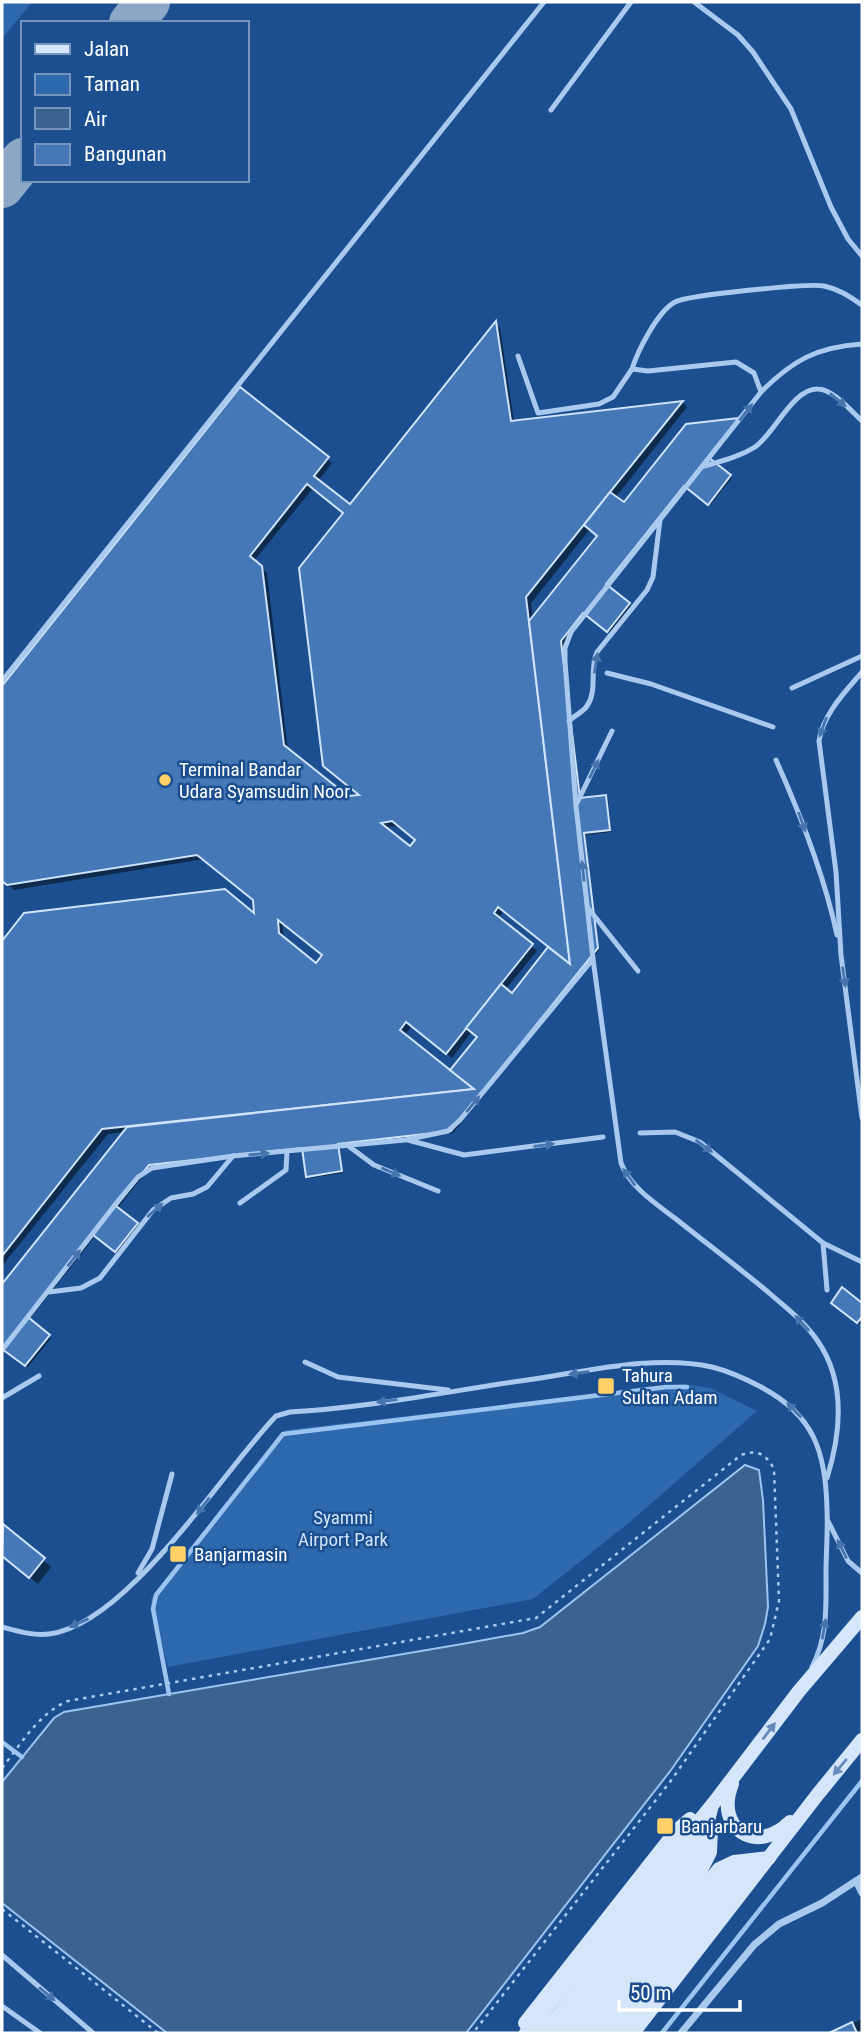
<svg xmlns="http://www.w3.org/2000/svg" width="864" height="2035" viewBox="0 0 864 2035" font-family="'Roboto Condensed',sans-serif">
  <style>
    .green { fill: #2e69ad }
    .water { fill: #3c6290; stroke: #9cc4f0; stroke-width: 2 }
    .shadow { fill: #0007; fill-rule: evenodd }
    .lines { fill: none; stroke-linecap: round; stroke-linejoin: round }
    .stream { stroke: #9cc4f0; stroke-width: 4.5 }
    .taxiway { stroke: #8da7c7; stroke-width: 44 }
    .building { fill: #4478b7; stroke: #cfe3fa; stroke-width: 2; fill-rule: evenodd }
    .path { stroke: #a9c9ee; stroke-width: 2.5; stroke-dasharray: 3.5 5; stroke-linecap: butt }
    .lane { stroke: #a9c9ee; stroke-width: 5 }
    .street { stroke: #a9c9ee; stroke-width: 7 }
    .secondary { stroke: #d6e6fa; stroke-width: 14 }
    .oneway { fill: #4674ac }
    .oneway2 { fill: #668bba }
    .poi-dot { fill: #ffd166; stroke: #1b4f8f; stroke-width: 2.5 }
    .labels { text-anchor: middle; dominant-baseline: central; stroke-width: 5; stroke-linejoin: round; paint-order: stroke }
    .poi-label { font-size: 19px; fill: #fff; stroke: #1b4f8f; text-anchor: start }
    .park-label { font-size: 19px; fill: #cfe3fa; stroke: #1b4f8f }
  </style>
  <rect width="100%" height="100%" fill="#1b4f8f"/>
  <g class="green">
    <polygon points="2,2 32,2 2,39"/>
    <polygon points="683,1384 710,1388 757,1411 630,1522 533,1599 168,1667 151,1599 286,1430"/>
  </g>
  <polygon class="water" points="745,1465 759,1470 763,1500 768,1607 765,1624 758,1646 671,1770 466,2033 167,2033 2,1903 2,1782 54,1718 64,1712 462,1644 523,1633 540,1627"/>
  <g class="shadow">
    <path d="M 496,324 L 500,328 L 514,422 L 683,403 L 687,407 L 615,498 L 624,505 L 709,460 L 732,478 L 710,505 L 687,487 L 607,587 L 631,606 L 610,632 L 586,614 L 563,643 L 581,799 L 606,796 L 608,799 L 611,832 L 585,835 L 599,950 L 453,1133 L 339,1145 L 343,1173 L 310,1178 L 304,1149 L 151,1166 L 117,1209 L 139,1227 L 118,1253 L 96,1235 L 29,1320 L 51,1338 L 28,1367 L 5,1349 L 2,1354 L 2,1287 L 125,1132 L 108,1134 L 2,1266 L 2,944 L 25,914 L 257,917 L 254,899 L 204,859 L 14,890 L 2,879 L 2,689 L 241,389 L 332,463 L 318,481 L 350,507 ZM 313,488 L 345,513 L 362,796 L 347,798 L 288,751 L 267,573 L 254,561 ZM 590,529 L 599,536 L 533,619 L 531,603 ZM 398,826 L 416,840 L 410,848 L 384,827 ZM 504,910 L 550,947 L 512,995 L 505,990 L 537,951 L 498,918 ZM 282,922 L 324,956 L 317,965 L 284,939 ZM 412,1026 L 452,1058 L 472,1031 L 479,1037 L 456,1077 L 404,1036 Z"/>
    <polygon points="843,1290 862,1305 862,1326 838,1307"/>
    <polygon points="3,1527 51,1567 38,1584 2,1555"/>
    <polygon points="862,2019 862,2033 833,2033"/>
  </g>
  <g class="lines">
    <g class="stream">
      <polyline points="169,1694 153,1609 156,1595 283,1434 666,1387 687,1387"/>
      <polyline points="2,1742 22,1757"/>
      <polyline points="662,2033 862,1781"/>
    </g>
    <g class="taxiway">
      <polyline points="131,23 148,2"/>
      <polyline points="2,186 23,160"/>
    </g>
  </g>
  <g class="building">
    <path d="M 496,321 L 511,421 L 683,401 L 526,597 L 570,964 L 498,907 L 494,913 L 533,944 L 501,984 L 446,1054 L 406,1022 L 400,1030 L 474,1089 L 102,1129 L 2,1256 L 2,941 L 24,913 L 225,889 L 254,913 L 253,900 L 197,855 L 7,885 L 2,881 L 2,686 L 240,387 L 329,457 L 314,476 L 350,504 ZM 307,484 L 343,513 L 299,568 L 323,766 L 359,795 L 348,796 L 284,745 L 262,566 L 250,556 ZM 392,821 L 415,840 L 410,846 L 381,823 ZM 278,920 L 322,955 L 316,963 L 279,933 Z"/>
    <polygon points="739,418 708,457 731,475 708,505 684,486 606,584 630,603 607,632 583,613 561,641 580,798 606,795 610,830 584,833 598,948 451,1131 338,1144 342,1171 306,1177 302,1148 149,1165 116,1206 138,1223 115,1252 93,1235 28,1317 50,1335 25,1366 2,1349 2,1284 127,1127 474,1089 450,1070 477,1037 466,1028 501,984 512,993 548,947 570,964 529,621 597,536 584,525 610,492 624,502 686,424"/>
    <polygon points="842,1287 862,1303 862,1317 857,1323 831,1303"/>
    <polygon points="3,1524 45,1558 29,1578 2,1556"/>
    <polygon points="852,2022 857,2033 829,2033"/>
  </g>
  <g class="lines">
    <g class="path">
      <path d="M 2,1768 C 21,1744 39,1713 68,1701 L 536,1618 L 741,1455 C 757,1449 766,1454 774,1469 L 779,1601 L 770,1639 L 670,1782 L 473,2033"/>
      <polyline points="2,1909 158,2033"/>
    </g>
    <g class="lane">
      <polyline points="694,2 738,35 753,52 791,109 831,207 848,239 862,256"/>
      <polyline points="551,110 631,2"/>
      <polyline points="518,356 538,413 599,404 613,397 632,369"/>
      <path d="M 761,392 L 754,373 L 736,362 L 648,371 L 632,369 C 638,350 658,311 675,302 C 687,295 809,283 824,286 C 839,289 850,297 862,305"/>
      <path d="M 704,466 C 722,461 739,457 755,447 C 775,433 793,388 818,389 C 833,389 851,411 862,421"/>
      <path d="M 862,672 C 845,692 823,714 819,741 L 836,872 L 841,955 L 862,1118"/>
      <polyline points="607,673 651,684 773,727"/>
      <polyline points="2,681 544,2"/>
      <polyline points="792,688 862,656"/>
      <path d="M 569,721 C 574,716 583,712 587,706 C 598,690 589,669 597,652 L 647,590 L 653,577 L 660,520"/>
      <path d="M 776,760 C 801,816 824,874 837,935"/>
      <polyline points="577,803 612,731"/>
      <polyline points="588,908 638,971"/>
      <path d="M 593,959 L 621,1163 C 630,1187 656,1204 676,1219 C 706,1243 738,1267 768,1292 C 785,1307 804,1321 817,1340 C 846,1381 841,1433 827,1478"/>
      <polyline points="640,1133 675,1132 700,1142 823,1243 862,1262"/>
      <polyline points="408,1140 464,1155 603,1137"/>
      <polyline points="347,1145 374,1165 438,1191"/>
      <polyline points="240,1203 286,1170 287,1151"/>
      <polyline points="823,1243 827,1290"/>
      <polyline points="49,1292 81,1288 100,1278 153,1210 171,1198 193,1194 207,1187 233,1156"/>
      <path d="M 2,1350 L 118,1201 L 138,1177 L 152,1168 L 233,1156 L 405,1140 L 448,1131 L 460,1120 L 593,959 L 576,806 L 565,661 L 565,648 L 571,632 L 761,392 C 793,360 817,347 862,344"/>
      <polyline points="305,1362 338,1377 448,1390"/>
      <polyline points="2,1398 39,1376"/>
      <polyline points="828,1521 848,1561 862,1573"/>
      <polyline points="138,1573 152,1549 172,1474"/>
      <path d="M 2,1627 C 17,1631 33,1636 49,1634 C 127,1625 223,1471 276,1416 L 290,1412 C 369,1408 448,1391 527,1380 C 584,1372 655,1354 712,1367 C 728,1371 746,1379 761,1387 C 814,1415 826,1452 827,1510 C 828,1531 826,1552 826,1573 C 826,1607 828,1636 812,1667"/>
      <polyline points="2,1955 93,2033"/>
      <polyline points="2,2006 40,2033"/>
    </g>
    <g class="street">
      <polyline points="856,1881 862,1893"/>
      <polyline points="681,2033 754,1945 779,1924 822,1903 862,1877"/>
    </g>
    <g class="secondary">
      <path d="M 732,1784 C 714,1828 756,1856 790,1822"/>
      <polyline points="525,2023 676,1831 690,1819"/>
      <polyline points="526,2033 713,1804 799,1691 862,1617"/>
      <polyline points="540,2033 557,2017 680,1861 696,1832"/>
      <polyline points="555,2033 568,2022 690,1867 701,1848 711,1809"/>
      <polyline points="573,2033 699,1874 710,1852 711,1830"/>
      <polyline points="588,2033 719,1869 734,1862 769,1858"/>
      <polyline points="602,2033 726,1878 755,1864"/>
      <polyline points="618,2033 743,1878"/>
      <polyline points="633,2033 818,1794 862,1740"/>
    </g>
  </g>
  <defs><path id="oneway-solid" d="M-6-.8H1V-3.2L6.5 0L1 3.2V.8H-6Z" transform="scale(1.75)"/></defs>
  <g class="oneway">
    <use href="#oneway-solid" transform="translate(838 400) rotate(39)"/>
    <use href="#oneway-solid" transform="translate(746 412) rotate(-52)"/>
    <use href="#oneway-solid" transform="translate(596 663) rotate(-81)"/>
    <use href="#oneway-solid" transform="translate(823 727) rotate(110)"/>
    <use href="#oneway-solid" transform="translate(594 769) rotate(-64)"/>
    <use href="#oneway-solid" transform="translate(802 822) rotate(70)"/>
    <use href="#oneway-solid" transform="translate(583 871) rotate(-96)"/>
    <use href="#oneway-solid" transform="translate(844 977) rotate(82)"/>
    <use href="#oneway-solid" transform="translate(473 1104) rotate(-51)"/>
    <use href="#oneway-solid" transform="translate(544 1145) rotate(-7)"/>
    <use href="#oneway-solid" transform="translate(704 1146) rotate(36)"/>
    <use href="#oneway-solid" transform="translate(259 1154) rotate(-5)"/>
    <use href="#oneway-solid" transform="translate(391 1172) rotate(23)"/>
    <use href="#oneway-solid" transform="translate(629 1177) rotate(-126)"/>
    <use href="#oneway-solid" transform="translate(155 1210) rotate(-42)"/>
    <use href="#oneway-solid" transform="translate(74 1258) rotate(-53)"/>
    <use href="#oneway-solid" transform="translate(802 1323) rotate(-133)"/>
    <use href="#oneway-solid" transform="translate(579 1373) rotate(172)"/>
    <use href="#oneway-solid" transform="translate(387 1401) rotate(173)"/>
    <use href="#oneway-solid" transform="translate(794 1410) rotate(-134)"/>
    <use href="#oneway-solid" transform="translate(203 1506) rotate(128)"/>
    <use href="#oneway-solid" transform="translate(842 1549) rotate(-116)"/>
    <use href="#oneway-solid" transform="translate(79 1623) rotate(156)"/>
    <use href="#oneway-solid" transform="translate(824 1629) rotate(-80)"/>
    <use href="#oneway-solid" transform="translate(47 1994) rotate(40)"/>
  </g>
  <g class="oneway2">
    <use href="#oneway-solid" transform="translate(769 1731) rotate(-53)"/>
    <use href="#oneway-solid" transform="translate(840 1767) rotate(130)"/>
  </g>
  <g class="poi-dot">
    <circle cx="165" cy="780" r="7"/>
    <rect x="597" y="1377" width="18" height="18" rx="3.5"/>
    <rect x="169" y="1545" width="18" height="18" rx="3.5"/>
    <rect x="656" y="1817" width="18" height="18" rx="3.5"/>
  </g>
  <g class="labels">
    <g class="poi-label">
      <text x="179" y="769">Terminal Bandar<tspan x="179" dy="22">Udara Syamsudin Noor</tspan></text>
      <text x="622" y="1375">Tahura<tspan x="622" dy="22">Sultan Adam</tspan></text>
      <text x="194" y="1554">Banjarmasin</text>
      <text x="681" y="1826">Banjarbaru</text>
    </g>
    <g class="park-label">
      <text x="343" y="1517">Syammi<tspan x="343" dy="22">Airport Park</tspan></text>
    </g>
  </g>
  <rect width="864" height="2035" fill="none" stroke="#ffffff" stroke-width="7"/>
  <rect x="21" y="21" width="228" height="161" fill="#1b4f8f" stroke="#7695bc" stroke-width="2"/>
  <rect x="35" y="44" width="35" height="10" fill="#d6e6fa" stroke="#7695bc" stroke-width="2"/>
  <text x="84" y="56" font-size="21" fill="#ffffff">Jalan</text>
  <rect x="35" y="74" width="35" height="21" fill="#2e69ad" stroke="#7695bc" stroke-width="2"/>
  <text x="84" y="91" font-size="21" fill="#ffffff">Taman</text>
  <rect x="35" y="108" width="35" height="21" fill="#3c6290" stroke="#7695bc" stroke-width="2"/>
  <text x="84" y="126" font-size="21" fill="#ffffff">Air</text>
  <rect x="35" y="144" width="35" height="21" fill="#4478b7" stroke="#7695bc" stroke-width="2"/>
  <text x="84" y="161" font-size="21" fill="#ffffff">Bangunan</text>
  <path d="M619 2000v10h121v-10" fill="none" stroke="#ffffff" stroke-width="3.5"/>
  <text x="630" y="2000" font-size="21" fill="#ffffff" stroke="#1b4f8f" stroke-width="5" paint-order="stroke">50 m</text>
</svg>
